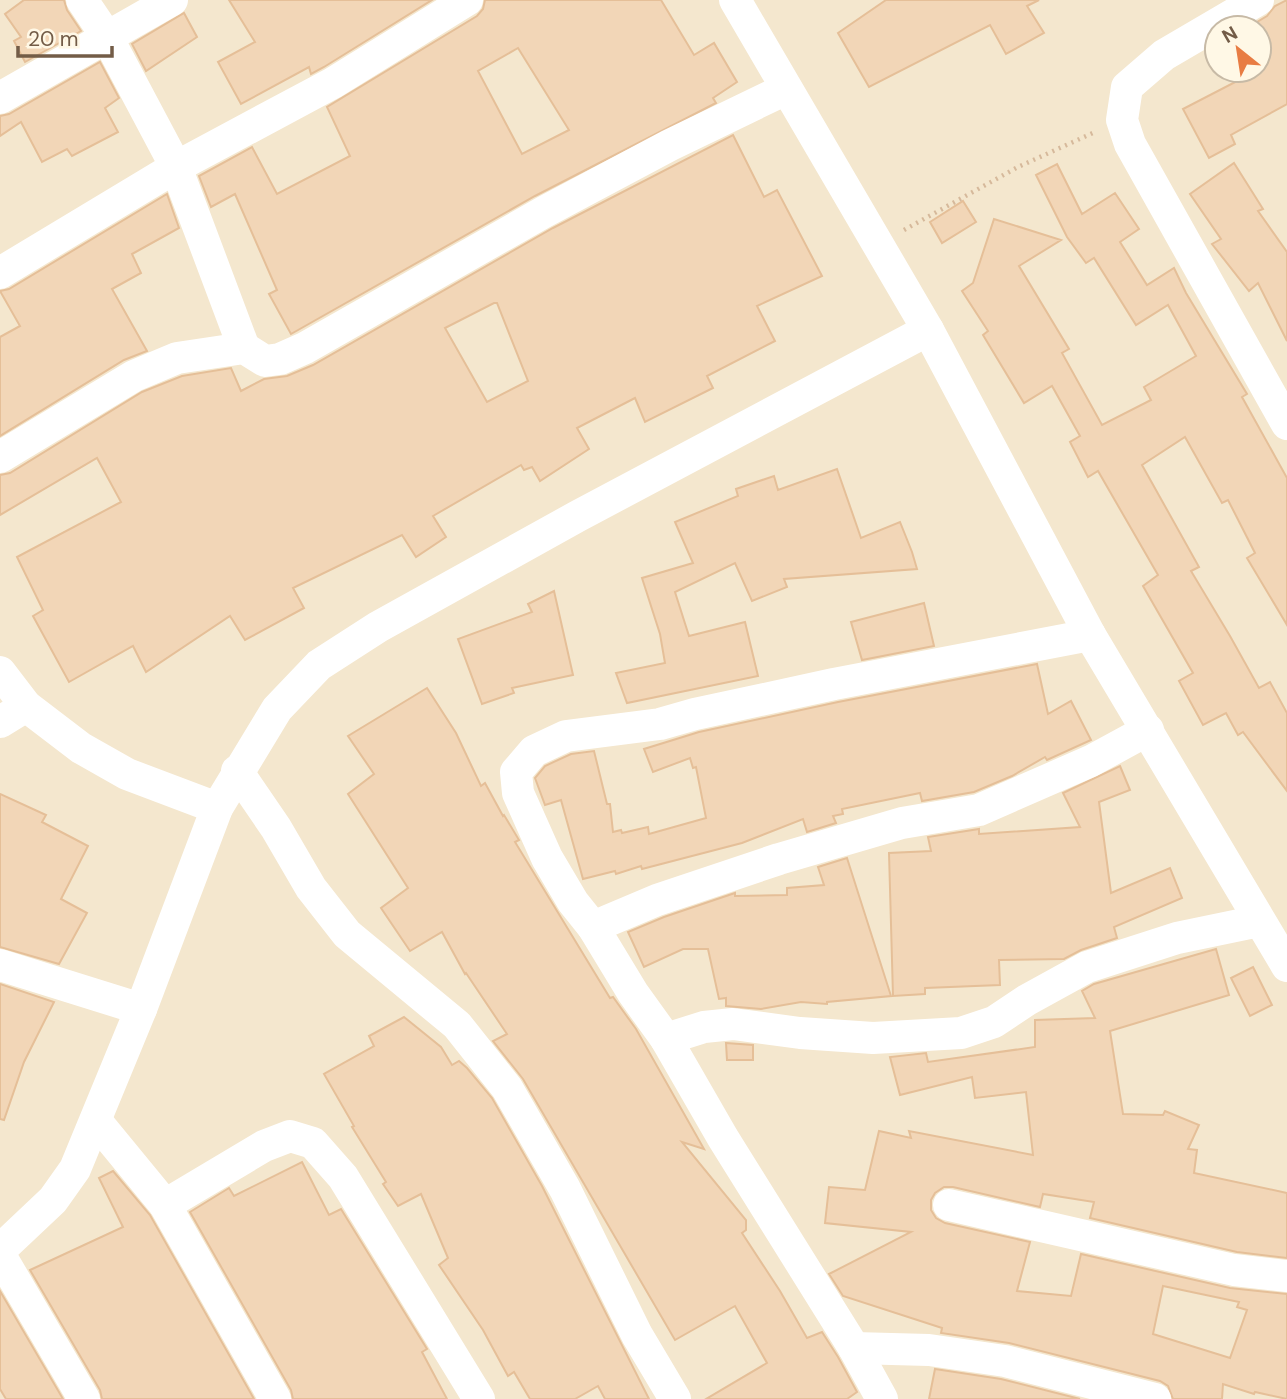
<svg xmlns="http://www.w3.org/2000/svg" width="1287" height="1399" viewBox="0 0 1287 1399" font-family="'DM Sans',sans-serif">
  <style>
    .residential { fill: #f4e7ce; fill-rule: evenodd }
    .building { fill: #f2d6b7; stroke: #e5bf98; stroke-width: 2; fill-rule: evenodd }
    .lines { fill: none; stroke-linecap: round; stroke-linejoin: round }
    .path { stroke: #d6b99b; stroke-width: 4.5; stroke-dasharray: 2 5; stroke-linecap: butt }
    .minor { stroke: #fff; stroke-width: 32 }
  </style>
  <rect width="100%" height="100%" fill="#fcf5e0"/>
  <path class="residential" d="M 0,0 L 1287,0 L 1287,1399 L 0,1399 ZM 1217,28 L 1259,28 L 1259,70 L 1217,70 Z"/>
  <g class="building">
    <polygon points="24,0 64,0 67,10 81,31 25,62 14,41 21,37 5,14"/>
    <polygon points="229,0 432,0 324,67 311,74 309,67 241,104 218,62 255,42"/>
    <path d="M 485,0 L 661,0 L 694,55 L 714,43 L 737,82 L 713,98 L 716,103 L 535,196 L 291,334 L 269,294 L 277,290 L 235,194 L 211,207 L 199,176 L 252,147 L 277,194 L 350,156 L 327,107 L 477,16 L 483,9 ZM 518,48 L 569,130 L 522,154 L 478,71 Z"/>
    <polygon points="886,0 1039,0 1027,6 1044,33 1006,54 990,25 869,87 838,33"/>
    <polygon points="1287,0 1287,104 1231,135 1235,144 1209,158 1183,109 1243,78 1239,70 1259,70 1259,28 1247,28 1267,16 1275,6"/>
    <polygon points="184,13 197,37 146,71 132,44"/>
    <polygon points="100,62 119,98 105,108 118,132 72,156 67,149 42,162 21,122 0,136 0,116 9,114"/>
    <path d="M 733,135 L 764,197 L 777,190 L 822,276 L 757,306 L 775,341 L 707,376 L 713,388 L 645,422 L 635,398 L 577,428 L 589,449 L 540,481 L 532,467 L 524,470 L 521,465 L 433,516 L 446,537 L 416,557 L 402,535 L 293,588 L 304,608 L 245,640 L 230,616 L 146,672 L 133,646 L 69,682 L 33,616 L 43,610 L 17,557 L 121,502 L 97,458 L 0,515 L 0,475 L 10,473 L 142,392 L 182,376 L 231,368 L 241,391 L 264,379 L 287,376 L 313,365 L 553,228 ZM 494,303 L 497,303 L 528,381 L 487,402 L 445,328 Z"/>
    <polygon points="1234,163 1263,209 1258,211 1287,252 1287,341 1258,283 1249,291 1212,244 1221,239 1190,194"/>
    <polygon points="1057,164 1082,214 1115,193 1139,229 1120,242 1147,285 1174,268 1186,293 1247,394 1242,397 1287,478 1287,625 1247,558 1255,553 1228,500 1222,503 1185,437 1142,465 1199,567 1191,571 1230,636 1259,688 1270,682 1287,713 1287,791 1243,732 1238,735 1226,713 1203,725 1179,681 1193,673 1143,586 1158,575 1098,471 1088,477 1070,442 1080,436 1052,386 1024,403 983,335 988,331 962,291 973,283 994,219 1061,240 1019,266 1069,349 1062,353 1102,425 1151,400 1144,387 1196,356 1168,305 1136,325 1094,258 1086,263 1067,237 1036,175"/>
    <polygon points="167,194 179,228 132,254 141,273 112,289 147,351 124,360 0,436 0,337 20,326 0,291 9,289"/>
    <polygon points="963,201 976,222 942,243 930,222"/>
    <polygon points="837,469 861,538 900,522 912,552 917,569 784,579 787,587 752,601 735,563 675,592 689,636 745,622 758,676 627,703 616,673 665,663 660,634 642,578 693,563 675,522 738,496 736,489 774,476 778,490"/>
    <polygon points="554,591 573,675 512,688 514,693 482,704 458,639 532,612 528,604"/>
    <polygon points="924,603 934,646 862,660 851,622"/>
    <polygon points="1037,664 1048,714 1071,701 1091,740 1047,760 1045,757 1012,776 974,792 922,801 920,793 842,809 843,814 833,816 836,823 807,832 803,819 742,843 642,869 641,866 616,874 615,871 583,879 561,800 545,805 535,778 545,766 571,754 594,751 607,804 610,804 613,832 621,830 622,833 648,827 649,834 706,818 696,767 693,768 690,758 653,772 644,749 699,732 838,702"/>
    <polygon points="427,688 456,733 481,786 485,783 503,816 504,815 519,840 515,842 610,998 613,997 636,1029 704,1149 682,1142 746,1220 746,1230 742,1233 780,1291 807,1338 822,1332 838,1357 857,1392 847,1399 706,1399 767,1363 735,1306 675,1340 523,1079 493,1041 507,1034 466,973 465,974 442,932 410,951 381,908 408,888 348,794 374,774 348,736"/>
    <polygon points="1120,766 1130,790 1099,802 1111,893 1170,868 1182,898 1114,927 1117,938 1081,950 1064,959 999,960 1000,985 925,988 925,994 893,996 889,853 931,851 928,837 979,829 979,834 1080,827 1063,793"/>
    <polygon points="0,794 46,815 42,822 88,846 61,899 87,913 59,964 0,947"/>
    <polygon points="847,858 891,996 827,1002 827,1004 801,1002 761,1009 726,1006 726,998 719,999 708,949 683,949 644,967 628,932 664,917 735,893 735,896 787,895 787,888 824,885 818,867"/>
    <path d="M 1216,949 L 1229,995 L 1110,1031 L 1123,1114 L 1163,1115 L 1165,1111 L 1199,1125 L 1188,1149 L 1197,1150 L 1194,1173 L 1287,1193 L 1287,1258 L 1237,1252 L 1090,1218 L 1094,1202 L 1043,1194 L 1040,1207 L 953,1187 L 944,1187 L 935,1193 L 931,1200 L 931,1210 L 936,1218 L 945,1223 L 1030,1242 L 1017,1291 L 1071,1296 L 1081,1254 L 1230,1288 L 1287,1294 L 1287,1399 L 1255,1392 L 1254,1394 L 1223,1384 L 1222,1399 L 1173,1399 L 1168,1386 L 1160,1381 L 1009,1343 L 941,1333 L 942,1328 L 843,1296 L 829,1274 L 911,1232 L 825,1223 L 829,1187 L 865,1190 L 879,1131 L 911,1138 L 909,1131 L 1033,1155 L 1026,1092 L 975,1098 L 972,1077 L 900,1095 L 890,1057 L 926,1053 L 928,1062 L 1035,1047 L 1035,1020 L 1095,1018 L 1082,991 L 1094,984 ZM 1163,1286 L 1239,1302 L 1237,1307 L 1247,1310 L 1230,1358 L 1153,1334 Z"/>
    <polygon points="1253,967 1272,1005 1250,1016 1231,978"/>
    <polygon points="0,984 54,1002 24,1062 4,1120 0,1119"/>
    <polygon points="404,1017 441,1047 452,1065 459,1061 467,1068 492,1098 542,1186 649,1399 605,1399 598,1386 575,1399 530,1399 514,1372 508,1376 483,1330 439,1265 448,1258 421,1194 398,1206 383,1184 386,1182 352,1127 354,1126 324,1074 374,1046 369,1036"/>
    <polygon points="726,1043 753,1045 753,1060 727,1060"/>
    <polygon points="302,1162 329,1215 341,1209 427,1349 422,1352 447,1399 293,1399 291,1390 190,1212 229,1188 234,1196"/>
    <polygon points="113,1171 150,1215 254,1399 102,1399 100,1390 30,1270 123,1227 99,1178"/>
    <polygon points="0,1291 63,1399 6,1399 0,1389"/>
    <polygon points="935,1369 1001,1379 1080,1399 929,1399"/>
  </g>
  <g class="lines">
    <polyline class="path" points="904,230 1018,167 1095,132"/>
    <g class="minor">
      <polyline points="82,0 107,37 176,167 244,348"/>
      <polyline points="735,0 928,330 1090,635 1287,966"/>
      <polyline points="1258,0 1164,55 1127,87 1122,120 1130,144 1287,424"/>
      <polyline points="0,98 172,0"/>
      <polyline points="0,273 176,167 333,83 467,0"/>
      <polyline points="0,457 134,376 177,358 244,348 265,361 280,359 305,348 544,212 670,145 786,89"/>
      <polyline points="0,672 26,706 81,748 127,774 217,808"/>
      <polyline points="0,722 26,706"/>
      <polyline points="237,771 276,828 311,888 347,934 457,1025 507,1088 565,1189 637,1335 675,1399"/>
      <polyline points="593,927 657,900 779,859 902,823 979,810 1091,761 1148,730"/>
      <polyline points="0,965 141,1009"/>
      <polyline points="666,1039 704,1027 733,1024 800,1033 873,1038 961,1033 994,1022 1027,1000 1087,967 1177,938 1259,921"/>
      <polyline points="96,1121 165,1205 275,1399"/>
      <polyline points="165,1205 264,1146 290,1136 313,1143 343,1177 479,1399"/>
      <polyline points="949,1205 1234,1270 1287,1276"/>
      <polyline points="0,1250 53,1200 75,1169 141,1009 217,808 277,709 319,665 378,627 578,516 928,330"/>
      <polyline points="0,1255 84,1399"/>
      <polyline points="854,1348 929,1350 1005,1361 1155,1399"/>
      <polyline points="882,1399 854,1348 723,1138 666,1039 633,993 593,927 573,902 547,858 518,793 516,772 534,751 566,736 660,724 695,714 834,684 1090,635"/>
    </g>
  </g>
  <g transform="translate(1238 49) rotate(330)"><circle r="33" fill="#fff8e6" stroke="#c7baa6" stroke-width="2"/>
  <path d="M0-5L12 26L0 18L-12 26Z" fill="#e87c43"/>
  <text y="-10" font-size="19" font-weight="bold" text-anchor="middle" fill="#735c47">N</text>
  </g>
  <path d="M18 46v10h94v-10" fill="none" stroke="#735c47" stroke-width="3.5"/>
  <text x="28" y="46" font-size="21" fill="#735c47" stroke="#fff8e6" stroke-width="5" paint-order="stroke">20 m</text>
</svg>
